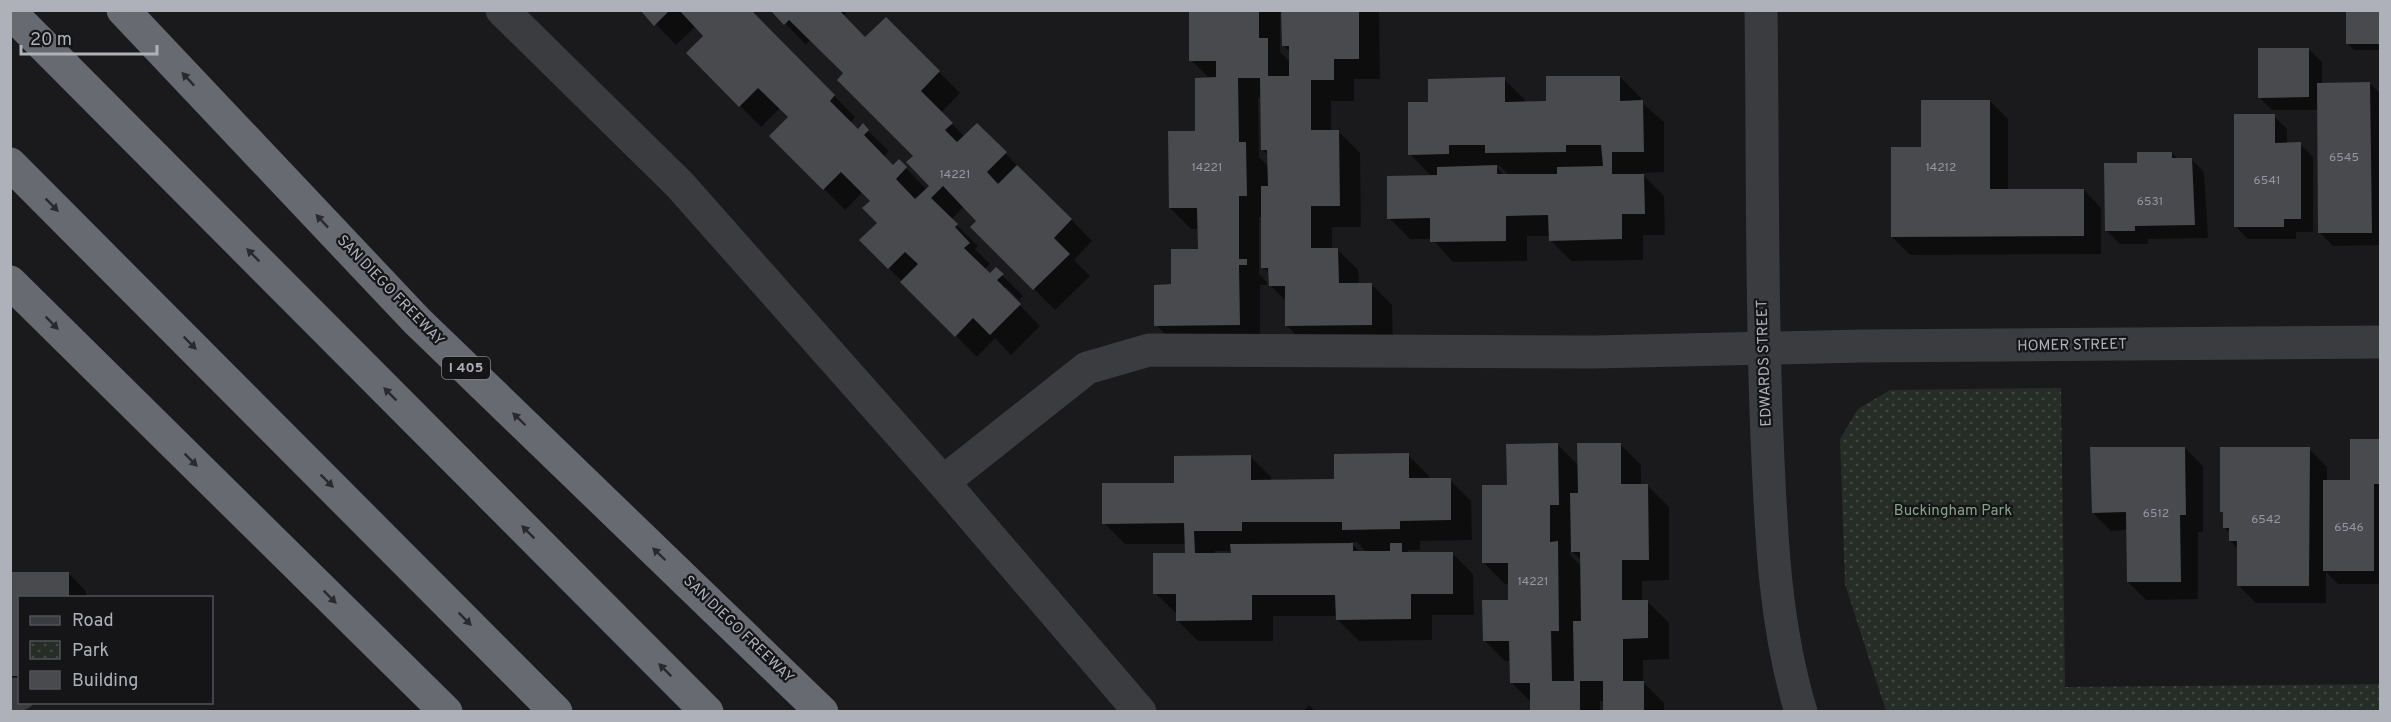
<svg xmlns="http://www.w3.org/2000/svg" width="2391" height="722" viewBox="0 0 2391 722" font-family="Overpass,sans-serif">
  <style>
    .park { fill: url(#park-dots) }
    .shadow { fill: #0007; fill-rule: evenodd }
    .building { fill: #494a4e }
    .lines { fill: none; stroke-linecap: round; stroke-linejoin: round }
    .minor { stroke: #3b3c40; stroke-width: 33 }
    .highway { stroke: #686a71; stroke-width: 33 }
    .oneway { fill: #2a2a2e }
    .labels { text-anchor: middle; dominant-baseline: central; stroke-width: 4.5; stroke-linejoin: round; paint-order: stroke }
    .number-label { font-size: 12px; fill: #95979f }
    .shield { fill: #151517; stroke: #808289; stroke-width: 1.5 }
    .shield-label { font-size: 14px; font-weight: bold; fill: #aeb1ba }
    .street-label { font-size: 15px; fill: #aeb1ba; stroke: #151517 }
    .park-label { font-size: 15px; fill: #87a289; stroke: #151517 }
  </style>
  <defs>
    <pattern id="park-dots" width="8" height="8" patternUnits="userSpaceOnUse" patternTransform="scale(1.5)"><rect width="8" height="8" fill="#262d27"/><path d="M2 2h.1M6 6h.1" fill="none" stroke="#434944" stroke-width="1.8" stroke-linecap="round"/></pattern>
  </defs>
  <rect width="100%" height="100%" fill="#1a1a1c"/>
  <polygon class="park" points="2061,388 2065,687 2380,684 2380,711 1886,711 1845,584 1840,439 1858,409 1890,390"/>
  <g class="shadow">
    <polygon points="642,10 749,10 855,117 850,123 858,131 863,126 889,151 883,157 894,167 899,161 927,190 932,186 915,156 845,73 811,39 806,45 772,10 848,10 843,16 865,39 886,19 960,93 941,113 965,137 977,125 1092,241 1074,260 1090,276 1055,310 972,227 978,221 964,206 951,220 978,246 975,249 990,264 984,270 990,275 996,269 1023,296 1019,300 1006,287 1004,289 1040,326 1011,355 995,338 977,357 861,240 879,223 873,201 863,192 845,210 771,136 790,117 780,108 761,127 688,53 705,36 696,26 676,45"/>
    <path d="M 1190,10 L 1379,10 L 1380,79 L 1354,79 L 1354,101 L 1331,101 L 1331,132 L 1339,132 L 1360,153 L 1361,227 L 1332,227 L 1332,249 L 1337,249 L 1358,270 L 1359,284 L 1371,284 L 1392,305 L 1393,346 L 1307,346 L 1286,325 L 1286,301 L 1270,285 L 1270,274 L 1263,267 L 1262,217 L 1259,217 L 1259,274 L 1267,282 L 1267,285 L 1260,285 L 1260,346 L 1177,346 L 1156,325 L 1173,286 L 1200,251 L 1199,229 L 1191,229 L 1170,208 L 1197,133 L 1210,79 L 1191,60 ZM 1280,14 L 1283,14 L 1283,45 L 1290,52 L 1290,62 L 1280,52 ZM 1258,98 L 1262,98 L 1262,149 L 1269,156 L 1269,167 L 1259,157 Z"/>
    <polygon points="2347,10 2380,10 2380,50 2354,50 2347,43"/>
    <polygon points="2308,49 2322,62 2322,84 2370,83 2380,94 2380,245 2333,246 2320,233 2318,110 2272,110 2259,97"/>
    <path d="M 1620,77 L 1641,98 L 1641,102 L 1664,122 L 1664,172 L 1641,173 L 1664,196 L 1665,235 L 1643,235 L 1643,260 L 1571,261 L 1550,240 L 1550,236 L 1527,236 L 1527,261 L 1453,262 L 1432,239 L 1410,239 L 1389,218 L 1432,177 L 1410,154 L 1429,104 L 1504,79 L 1525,100 L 1525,103 L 1548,103 ZM 1495,165 L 1499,165 L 1510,176 L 1505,176 Z"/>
    <polygon points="1990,101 2008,119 2008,190 2084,190 2101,208 2101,254 1910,255 1892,237 1922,148"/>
    <polygon points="2274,116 2287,129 2287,144 2300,144 2313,157 2313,232 2296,232 2296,239 2248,239 2235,226"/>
    <polygon points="2172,153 2178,159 2191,159 2204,172 2208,238 2148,239 2148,244 2120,244 2107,231 2139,164"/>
    <polygon points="2351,440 2380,440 2380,584 2338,584 2326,572 2326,603 2256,603 2238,585 2238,549 2230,541 2230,533 2225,528 2225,515 2221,511 2309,449 2327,467 2327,481 2351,481"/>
    <path d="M 1620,444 L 1641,465 L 1641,486 L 1648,486 L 1669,507 L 1669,580 L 1642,581 L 1642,602 L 1648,602 L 1669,623 L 1669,659 L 1643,660 L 1643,682 L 1664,703 L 1664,712 L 1605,712 L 1604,701 L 1600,701 L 1600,712 L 1532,712 L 1532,703 L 1511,682 L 1511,661 L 1505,661 L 1484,640 L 1509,602 L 1509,584 L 1505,584 L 1484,563 L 1509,487 L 1558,445 L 1579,466 ZM 1570,549 L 1581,560 L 1582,567 L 1570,555 Z"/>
    <polygon points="2185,448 2203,466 2203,532 2198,532 2198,599 2146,600 2128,582 2128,530 2111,531 2093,513"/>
    <path d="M 1408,455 L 1429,476 L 1429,480 L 1450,480 L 1471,501 L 1472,540 L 1420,541 L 1420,550 L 1407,550 L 1410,553 L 1452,553 L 1473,574 L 1474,615 L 1432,615 L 1432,640 L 1359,641 L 1338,620 L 1337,616 L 1273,616 L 1273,641 L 1198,641 L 1177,620 L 1177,614 L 1155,593 L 1187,554 L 1186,544 L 1125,544 L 1104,523 L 1175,484 L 1250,456 L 1271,477 L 1271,481 L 1336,481 ZM 1350,542 L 1357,542 L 1367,553 L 1361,553 ZM 1215,551 L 1232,551 L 1233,554 L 1215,555 Z"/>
    <polygon points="68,573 86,591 86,598 20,598 20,693 10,693 10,574"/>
    <polygon points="1309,705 1316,712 1302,712"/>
  </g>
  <g class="building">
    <polygon points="640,10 670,10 654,26"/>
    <polygon points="679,10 751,10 835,95 830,101 858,129 863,123 869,130 864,135 893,165 899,159 907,167 896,179 915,199 929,186 906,162 913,156 837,80 843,73 789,20 784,25 770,10 839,10 865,37 886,17 940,71 921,91 953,123 945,130 957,142 977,123 1007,152 987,172 998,184 1017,165 1072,219 1054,238 1070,254 1033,290 970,227 976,221 943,186 931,198 958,224 955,227 970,243 964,248 990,273 996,267 1004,274 997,280 1021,304 990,335 973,318 955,337 900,282 918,264 905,252 888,269 859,240 877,223 862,208 870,201 841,172 823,190 769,136 788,117 758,88 739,107 686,53 703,36"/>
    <polygon points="1189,10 1259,10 1259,38 1268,38 1268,76 1289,76 1289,46 1282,46 1281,10 1359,10 1359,59 1334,59 1334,80 1311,80 1311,130 1339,130 1340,206 1311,206 1311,248 1338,248 1339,283 1372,283 1372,325 1285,326 1285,286 1269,286 1268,268 1261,268 1261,186 1268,186 1267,150 1261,150 1260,78 1238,78 1239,142 1246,142 1247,196 1239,196 1239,259 1247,259 1247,265 1239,265 1240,325 1154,326 1154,285 1171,284 1171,249 1198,249 1197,208 1169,208 1168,131 1195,131 1195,78 1216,77 1216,61 1189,61"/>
    <rect x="2346" y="10" width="34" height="34"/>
    <polygon points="2258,48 2309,48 2309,97 2258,98"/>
    <polygon points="1546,76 1620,76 1620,101 1643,100 1644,152 1612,152 1612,174 1644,174 1645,214 1622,214 1622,239 1549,241 1548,215 1506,216 1506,241 1430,242 1430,218 1387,219 1387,176 1437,175 1437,167 1497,165 1497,174 1557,174 1557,167 1603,166 1601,145 1566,145 1566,152 1485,153 1485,145 1449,145 1449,154 1408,155 1408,102 1428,102 1428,79 1505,77 1505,102 1546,101"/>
    <polygon points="2370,82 2372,233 2318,233 2317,83"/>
    <polygon points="1921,100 1990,100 1990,189 2084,189 2084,236 1891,237 1891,147 1921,147"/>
    <polygon points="2234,114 2275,114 2275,143 2301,142 2301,219 2284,219 2284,227 2234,227"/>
    <polygon points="2137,152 2172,152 2172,158 2192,158 2195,225 2135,226 2135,231 2105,231 2104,163 2137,163"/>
    <polygon points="2350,439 2380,439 2380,484 2374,484 2374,571 2323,571 2323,480 2350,480"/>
    <polygon points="1558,443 1559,505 1550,505 1550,542 1558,541 1559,631 1551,631 1552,681 1574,681 1573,621 1581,621 1580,552 1571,552 1570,493 1578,493 1577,443 1621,443 1621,484 1648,484 1649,560 1622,560 1622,600 1648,600 1648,638 1623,639 1623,681 1644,681 1644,712 1603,712 1603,681 1580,681 1580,712 1530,712 1530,683 1510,683 1509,641 1483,641 1482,600 1508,600 1508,563 1482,563 1482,485 1507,485 1506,444"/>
    <polygon points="2090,447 2185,447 2186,515 2180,515 2181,582 2127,582 2126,512 2092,513"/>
    <polygon points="2220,447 2310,447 2309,586 2237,586 2237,541 2229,541 2229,528 2223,528 2223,512 2220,512"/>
    <polygon points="1409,453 1409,478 1451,478 1451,520 1400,521 1400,529 1342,530 1342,522 1242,522 1242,531 1194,531 1195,553 1231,553 1230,544 1353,543 1353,551 1390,551 1390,543 1402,543 1402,552 1453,552 1453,594 1411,594 1411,619 1336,620 1335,595 1252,595 1252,620 1176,621 1176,594 1153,594 1153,553 1185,553 1184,523 1102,524 1102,483 1174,483 1174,456 1251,455 1251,480 1334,479 1334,454"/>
    <polygon points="10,572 69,572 69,598 20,598 20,676 10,676"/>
  </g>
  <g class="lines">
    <g class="minor">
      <polyline points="502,10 680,185 943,482 1140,712"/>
      <path d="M 1761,10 C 1763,153 1761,295 1767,437 C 1771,530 1774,623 1801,712"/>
      <polyline points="943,482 1087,368 1149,350 1593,352 1863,346 2380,342"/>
      <polyline points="10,694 20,694"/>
    </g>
    <g class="highway">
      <polyline points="123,10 417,321 822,712"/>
      <polyline points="10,12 707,712"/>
      <polyline points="10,164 556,712"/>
      <polyline points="10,282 446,712"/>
    </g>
  </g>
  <defs><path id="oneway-solid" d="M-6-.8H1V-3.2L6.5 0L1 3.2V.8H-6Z" transform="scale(1.5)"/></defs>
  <g class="oneway">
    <use href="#oneway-solid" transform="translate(188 79) rotate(-133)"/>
    <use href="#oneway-solid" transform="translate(52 205) rotate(45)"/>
    <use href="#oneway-solid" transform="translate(322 221) rotate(-133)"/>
    <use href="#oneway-solid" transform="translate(253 255) rotate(-135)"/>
    <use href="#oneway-solid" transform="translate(52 323) rotate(45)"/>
    <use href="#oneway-solid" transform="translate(190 343) rotate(45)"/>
    <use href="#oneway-solid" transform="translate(390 394) rotate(-135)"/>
    <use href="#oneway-solid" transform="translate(519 419) rotate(-136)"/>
    <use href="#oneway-solid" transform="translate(191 460) rotate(45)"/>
    <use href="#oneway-solid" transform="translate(327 481) rotate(45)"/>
    <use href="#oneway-solid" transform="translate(528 532) rotate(-135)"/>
    <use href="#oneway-solid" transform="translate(659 554) rotate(-136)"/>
    <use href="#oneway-solid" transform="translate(330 597) rotate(45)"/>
    <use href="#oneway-solid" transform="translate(465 619) rotate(45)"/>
    <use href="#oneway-solid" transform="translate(665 670) rotate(-135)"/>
  </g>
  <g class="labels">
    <g class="number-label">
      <text x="2344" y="158">6545</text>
      <text x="1207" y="168">14221</text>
      <text x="1941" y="168">14212</text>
      <text x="955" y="175">14221</text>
      <text x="2267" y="181">6541</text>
      <text x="2150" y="202">6531</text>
      <text x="2156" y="514">6512</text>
      <text x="2266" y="520">6542</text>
      <text x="2349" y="528">6546</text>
      <text x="1533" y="582">14221</text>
    </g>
    <rect class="shield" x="442" y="357" width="48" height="22" rx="4.5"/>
    <g class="shield-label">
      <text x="466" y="368">I 405</text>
    </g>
    <g class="street-label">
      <text transform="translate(390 291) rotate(46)">SAN DIEGO FREEWAY</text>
      <text transform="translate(2072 346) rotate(-1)">HOMER STREET</text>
      <text transform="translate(1765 363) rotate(-92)">EDWARDS STREET</text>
      <text transform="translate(738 630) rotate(44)">SAN DIEGO FREEWAY</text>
    </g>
    <g class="park-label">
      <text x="1953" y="511">Buckingham Park</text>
    </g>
  </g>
  <rect width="2391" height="722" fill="none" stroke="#aeb1ba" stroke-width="24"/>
  <rect x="18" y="596" width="195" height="108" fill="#151517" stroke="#525358" stroke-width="1.5"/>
  <rect x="30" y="616" width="30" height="9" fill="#3b3c40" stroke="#525358" stroke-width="1.5"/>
  <text x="72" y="626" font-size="18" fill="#aeb1ba">Road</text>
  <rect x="30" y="641" width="30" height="18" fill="url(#park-dots)" stroke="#525358" stroke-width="1.5"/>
  <text x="72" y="656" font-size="18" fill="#aeb1ba">Park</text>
  <rect x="30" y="671" width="30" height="18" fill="#494a4e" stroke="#525358" stroke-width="1.5"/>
  <text x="72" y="686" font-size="18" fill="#aeb1ba">Building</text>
  <path d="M21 45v9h136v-9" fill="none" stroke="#aeb1ba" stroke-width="3"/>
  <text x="30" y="45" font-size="18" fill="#aeb1ba" stroke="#151517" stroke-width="4.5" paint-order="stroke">20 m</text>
</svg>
